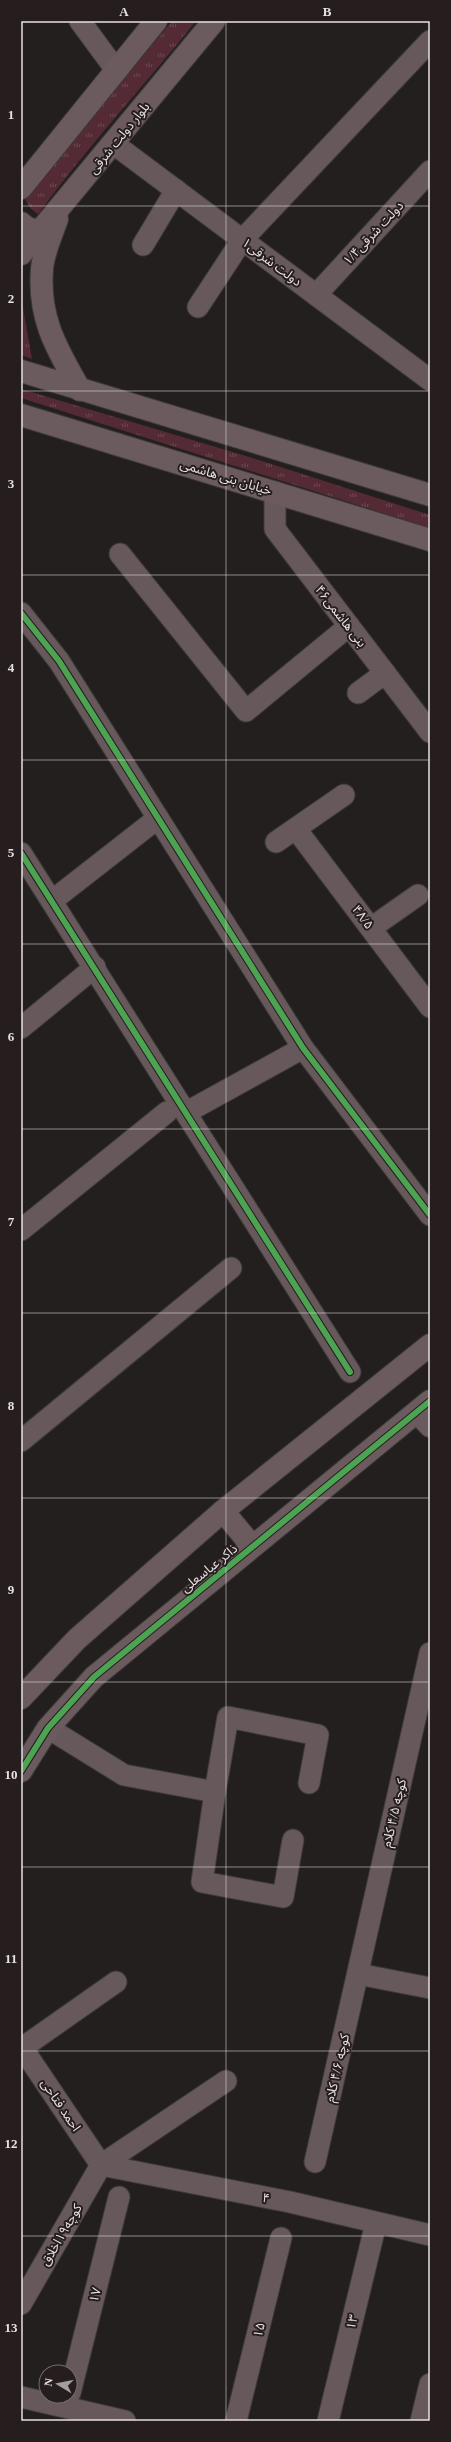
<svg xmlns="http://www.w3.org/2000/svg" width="451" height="2442" viewBox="0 0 451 2442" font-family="'Times New Roman','Noto Sans Arabic',serif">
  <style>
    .grass { fill: url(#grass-tufts) }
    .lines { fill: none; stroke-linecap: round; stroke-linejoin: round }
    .street-casing { stroke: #3e3b3b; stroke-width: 23 }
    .secondary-casing { stroke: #3e3b3b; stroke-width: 24 }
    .street { stroke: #67595b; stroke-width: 21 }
    .secondary { stroke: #6b5b5e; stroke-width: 22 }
    .cycleway-casing { stroke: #261d1e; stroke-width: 8 }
    .cycleway { stroke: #4ca352; stroke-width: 6 }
    .grid { fill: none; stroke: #e7e1e2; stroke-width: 1; stroke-opacity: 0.55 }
    .labels { text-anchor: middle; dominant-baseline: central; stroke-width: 4; stroke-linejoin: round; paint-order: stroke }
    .street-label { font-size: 13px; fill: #e7e1e2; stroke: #261d1e }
    .neatline { fill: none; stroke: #e7e1e2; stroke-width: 1.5 }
    .grid-label { font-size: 13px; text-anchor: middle; font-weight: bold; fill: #e7e1e2 }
  </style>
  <defs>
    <pattern id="grass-tufts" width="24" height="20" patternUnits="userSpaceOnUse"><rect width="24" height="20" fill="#542b35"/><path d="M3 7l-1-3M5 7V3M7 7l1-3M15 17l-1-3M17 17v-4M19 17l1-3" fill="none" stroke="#6d4952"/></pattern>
  </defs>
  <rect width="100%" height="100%" fill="#241f1f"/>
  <g class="grass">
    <path d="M 172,21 L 196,21 C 144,86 87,147 38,214 L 30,208 L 25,199 Z"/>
    <polygon points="21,297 32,359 21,355"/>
    <polygon points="21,389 246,456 430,515 430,528 21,398"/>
  </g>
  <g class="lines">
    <g class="street-casing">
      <g id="street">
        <polyline points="80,21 116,70"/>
        <polyline points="114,144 430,380"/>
        <polyline points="143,245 176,190"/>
        <polyline points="316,295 430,171"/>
        <polyline points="198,307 242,240 430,41"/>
        <polyline points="275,492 275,529 430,732"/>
        <polyline points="120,554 246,711 349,626"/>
        <polyline points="21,613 59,661 303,1048 430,1215"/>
        <polyline points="358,693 385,673"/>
        <polyline points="296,829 430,1007"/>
        <polyline points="276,842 344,795"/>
        <polyline points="21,853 350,1372"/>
        <polyline points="53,900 158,818"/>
        <polyline points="371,928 418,895"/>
        <polyline points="21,1028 95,967"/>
        <polyline points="187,1112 303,1048"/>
        <polyline points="21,1230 167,1112"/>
        <polyline points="21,1441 231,1268"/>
        <polyline points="48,1728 124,1775 215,1792 202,1882 283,1897 293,1840"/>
        <polyline points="215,1792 228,1717 318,1735 309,1783"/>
        <polyline points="358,1974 430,1988"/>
        <polyline points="21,2046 101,2165"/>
        <polyline points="22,2048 116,1982"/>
        <polyline points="315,2162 430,1653"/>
        <polyline points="101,2165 290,2202 430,2235"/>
        <polyline points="21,2304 101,2165 226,2081"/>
        <polyline points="70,2393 119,2197"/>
        <polyline points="21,2397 125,2421"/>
        <polyline points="236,2421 281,2238"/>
        <polyline points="328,2421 376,2223"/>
        <polyline points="421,2421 430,2384"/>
      </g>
    </g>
    <g class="secondary-casing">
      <g id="secondary">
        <polyline points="21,188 156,21"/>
        <path d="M 57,219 C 52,234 43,253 42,269 C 38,319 57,349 80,390"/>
        <path d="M 21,223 C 28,230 33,230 43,230 L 50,221"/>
        <polyline points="21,254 214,21"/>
        <polyline points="21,371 430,495"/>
        <polyline points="21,415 430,540"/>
        <polyline points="417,1412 430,1426"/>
        <polyline points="223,1511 252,1546"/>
        <polyline points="21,1698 77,1639 223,1511 430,1345"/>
        <polyline points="21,1771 48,1728 94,1677 430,1401"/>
      </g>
    </g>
    <use href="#street" class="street"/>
    <use href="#secondary" class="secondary"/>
    <g class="cycleway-casing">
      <g id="cycleway">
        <polyline points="21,613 59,661 303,1048 430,1215"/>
        <polyline points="21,853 350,1372"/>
        <polyline points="21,1771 48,1728 94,1677 430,1401"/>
      </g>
    </g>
    <use href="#cycleway" class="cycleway"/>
  </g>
  <path class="grid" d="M 226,21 L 226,2421M 21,206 L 430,206M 21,391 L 430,391M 21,575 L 430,575M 21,760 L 430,760M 21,944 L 430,944M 21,1129 L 430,1129M 21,1313 L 430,1313M 21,1498 L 430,1498M 21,1682 L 430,1682M 21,1867 L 430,1867M 21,2051 L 430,2051M 21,2236 L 430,2236"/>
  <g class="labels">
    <g class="street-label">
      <text transform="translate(119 138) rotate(-51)">بلوار دولت شرقی</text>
      <text transform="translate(373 233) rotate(-47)">۱/۴دولت شرقی</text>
      <text transform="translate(272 262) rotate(37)">۱دولت شرقی</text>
      <text transform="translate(226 477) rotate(17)">خیابان بنی هاشمی</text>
      <text transform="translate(341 616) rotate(52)">بنی هاشمی۴۶</text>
      <text transform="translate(363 917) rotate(53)">۴۸/۵</text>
      <text transform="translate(209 1568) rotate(-39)">ذاکر عباسعلی</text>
      <text transform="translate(394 1813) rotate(-77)">کوچه ۴/۵ کلام</text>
      <text transform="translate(337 2068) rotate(-77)">کوچه ۴/۶ کلام</text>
      <text transform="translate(61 2105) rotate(56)">احمد فتاحی</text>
      <text transform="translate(266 2198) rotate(11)">۴</text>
      <text transform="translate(61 2235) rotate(-60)">کوچه۱۹اخلاق</text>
      <text transform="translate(95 2295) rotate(-76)">۱۷</text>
      <text transform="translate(352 2322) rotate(-76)">۱۳</text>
      <text transform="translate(259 2330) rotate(-76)">۱۵</text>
    </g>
  </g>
  <rect width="451" height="2442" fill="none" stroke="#261d1e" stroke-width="44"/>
  <g transform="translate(58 2384) rotate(280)"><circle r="19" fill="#261d1e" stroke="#736b6c"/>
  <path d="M0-3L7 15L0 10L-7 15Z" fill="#a39d9e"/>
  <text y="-6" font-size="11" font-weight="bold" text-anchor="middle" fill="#e7e1e2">N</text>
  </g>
  <rect x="22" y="22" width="407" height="2398" class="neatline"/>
  <g class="grid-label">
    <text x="124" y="16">A</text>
    <text x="327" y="16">B</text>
    <text x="11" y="119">1</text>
    <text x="11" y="303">2</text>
    <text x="11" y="488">3</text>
    <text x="11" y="672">4</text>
    <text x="11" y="857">5</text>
    <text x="11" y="1041">6</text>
    <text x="11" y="1226">7</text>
    <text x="11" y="1410">8</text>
    <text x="11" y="1594">9</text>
    <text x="11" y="1779">10</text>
    <text x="11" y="1963">11</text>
    <text x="11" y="2148">12</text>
    <text x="11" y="2332">13</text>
  </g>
</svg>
